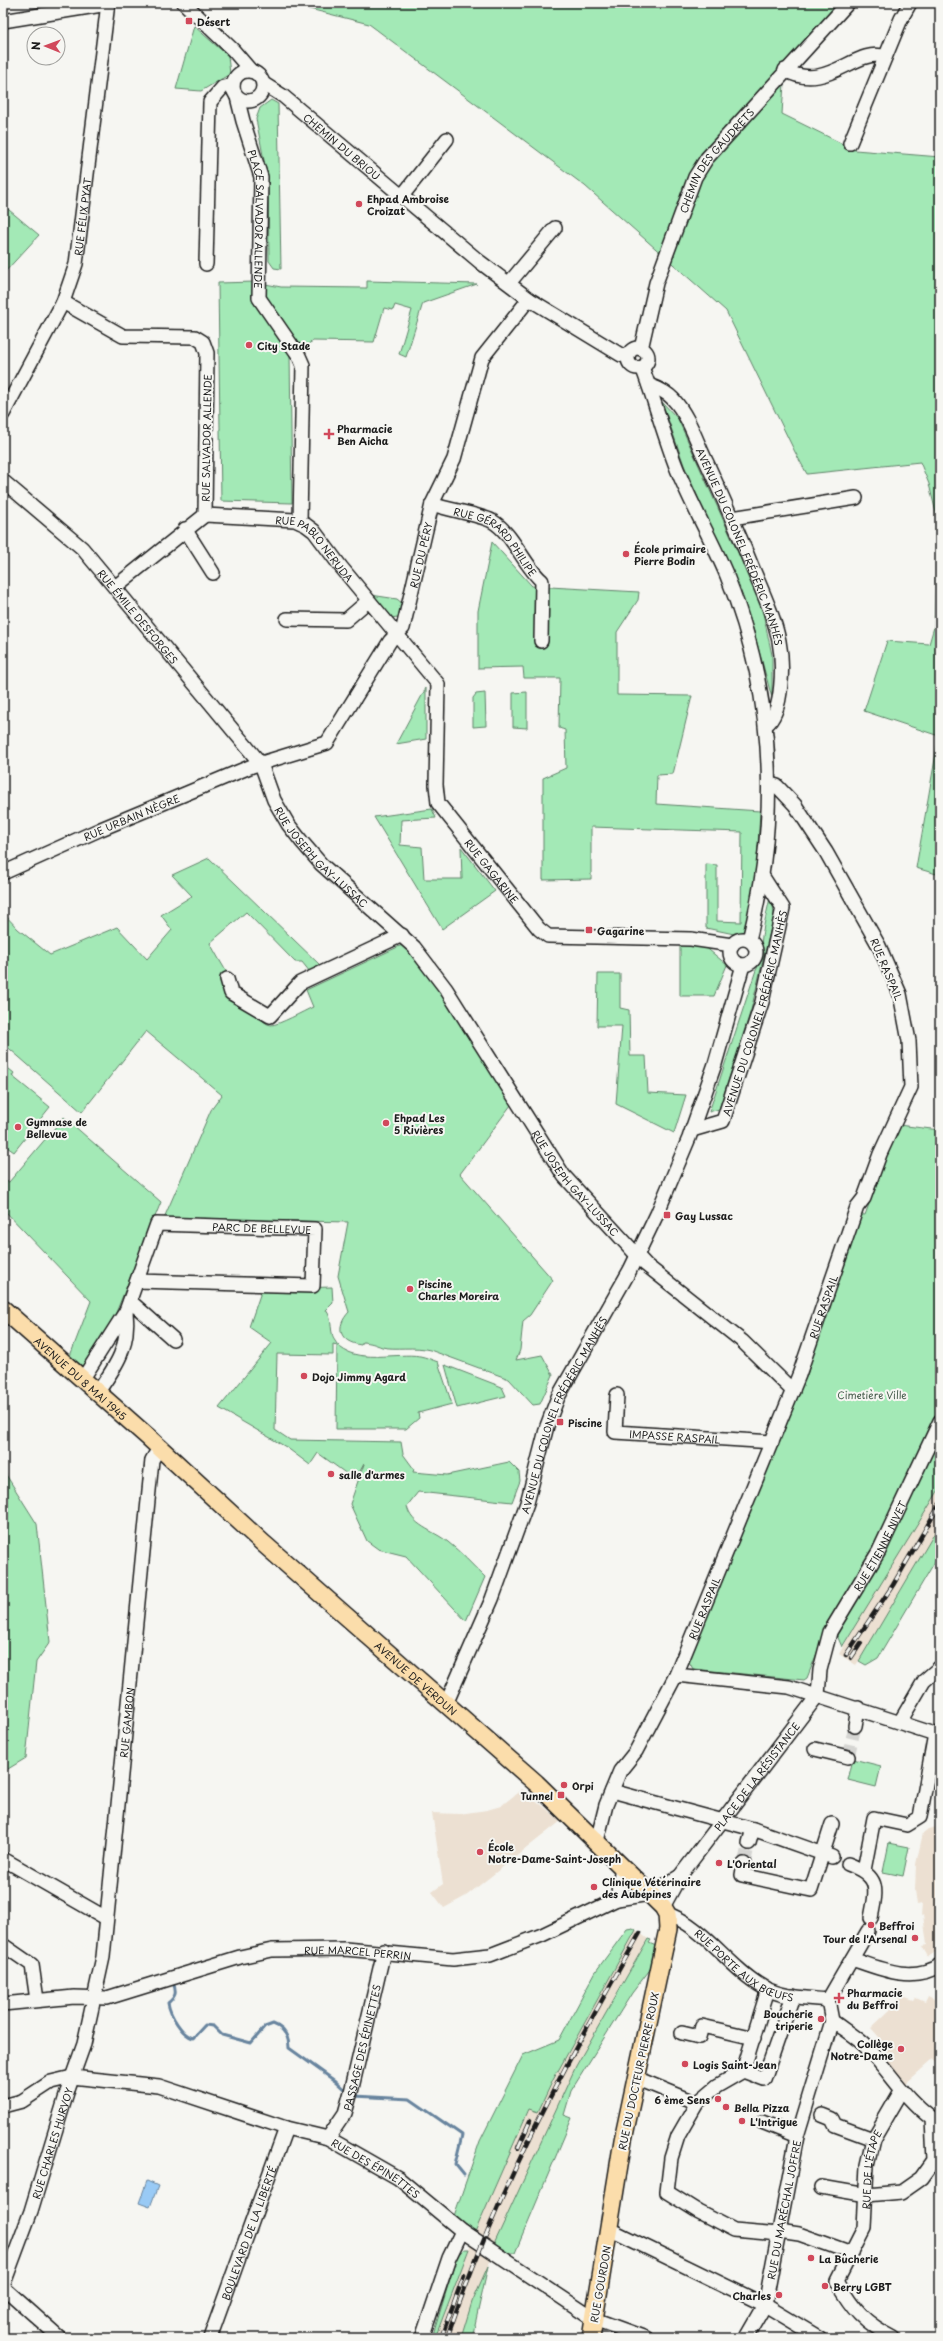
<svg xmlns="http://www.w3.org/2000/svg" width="943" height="2341" viewBox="0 0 943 2341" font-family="'Playpen Sans',sans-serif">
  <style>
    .built { fill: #ece0d2 }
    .green { fill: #a3e9b6; stroke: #608269 }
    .water { fill: #99caf5; stroke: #67849e }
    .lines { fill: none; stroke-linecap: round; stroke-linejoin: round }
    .stream { stroke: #67849e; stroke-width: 3 }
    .minor-tunnel { stroke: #d5d5d2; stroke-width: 13; stroke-dasharray: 13 6; stroke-linecap: butt }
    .minor-casing { stroke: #1c1c1c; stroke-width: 16 }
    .major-casing { stroke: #1c1c1c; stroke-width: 20 }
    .minor { stroke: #f6f6f2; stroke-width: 13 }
    .major { stroke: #fbddab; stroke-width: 17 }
    .rail-casing { stroke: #1c1c1c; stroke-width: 4.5 }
    .rail { stroke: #f6f6f2; stroke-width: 3; stroke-dasharray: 9; stroke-linecap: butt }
    .poi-dot { fill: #d1495b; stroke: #f6f6f2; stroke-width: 1.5 }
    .labels { text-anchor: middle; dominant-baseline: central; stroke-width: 4; stroke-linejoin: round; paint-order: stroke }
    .poi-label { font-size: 10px; font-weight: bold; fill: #1c1c1c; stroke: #f6f6f2; text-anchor: start }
    .street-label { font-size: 10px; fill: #1c1c1c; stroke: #f6f6f2 }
    .park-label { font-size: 10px; fill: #445a4a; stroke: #f6f6f2 }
  </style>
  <rect width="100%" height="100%" fill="#f6f6f2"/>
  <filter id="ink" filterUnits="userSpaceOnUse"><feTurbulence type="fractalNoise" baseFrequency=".025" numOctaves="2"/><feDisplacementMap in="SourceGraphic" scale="8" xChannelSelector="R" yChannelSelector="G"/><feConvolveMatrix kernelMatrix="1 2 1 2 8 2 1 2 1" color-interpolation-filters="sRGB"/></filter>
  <g filter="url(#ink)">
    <g class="built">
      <polygon points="940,1477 940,1536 906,1592 856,1665 839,1654"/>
      <polygon points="522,1789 561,1821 466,1896 444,1908 432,1892 443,1884 432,1813 459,1814 487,1810 501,1806"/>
      <polygon points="940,1826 940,1949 928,1957 922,1946 927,1945 923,1915 921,1916 922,1904 917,1905 915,1890 916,1864 923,1833 928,1829"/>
      <polygon points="633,1928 648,1939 614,2002 522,2184 488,2266 472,2338 435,2338 480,2220 532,2103 608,1969"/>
      <polygon points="900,1996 914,2001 916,1998 925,2002 928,1996 940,2002 940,2066 932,2060 904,2085 871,2045 879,2037 871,2028 890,2010"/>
    </g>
    <g class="green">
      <polygon points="286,3 843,3 785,67 782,114 855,150 940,157 940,875 916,868 939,736 864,711 887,641 929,644 934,627 938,521 929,484 920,462 807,474 795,452 726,311 585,186 369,24"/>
      <polygon points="194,26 228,56 230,74 201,91 176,89"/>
      <polygon points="271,100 278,104 281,269 274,268 269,261 268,181 256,119 260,108"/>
      <polygon points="3,205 39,235 3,274"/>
      <polygon points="367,281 477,284 423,303 406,357 399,354 412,310 395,305 393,310 384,308 374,342 313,341 290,355 292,503 221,501 218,283 255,282 281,287 367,288"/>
      <polygon points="662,402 678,419 761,604 772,655 772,698 751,621 684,465"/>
      <polygon points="492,542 532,586 639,592 638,600 617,632 617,695 692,696 673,774 657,775 656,804 760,811 756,880 745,933 734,934 706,928 706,864 717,865 717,921 741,922 742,832 591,827 591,879 543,880 543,778 566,768 565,730 559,728 560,678 524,678 523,667 478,668 478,611"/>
      <polygon points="371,595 397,599 402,603 398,617 390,618"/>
      <polygon points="426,688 426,739 396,744"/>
      <polygon points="527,692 527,728 513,727 513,693"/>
      <polygon points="485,693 486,726 473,727 473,698 476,694"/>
      <polygon points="432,809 436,818 401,820 400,845 422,847 424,879 462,879 461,847 495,891 442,929 374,817"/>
      <path d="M 209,858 L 320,965 L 310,972 L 302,962 L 295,962 L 246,912 L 210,943 C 218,958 255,1024 271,1025 C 279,1025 304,1011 313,1007 L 306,990 L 402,945 L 410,953 L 442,994 L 511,1105 L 460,1174 L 553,1280 L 530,1315 L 523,1321 L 520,1350 L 516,1360 L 542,1355 L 553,1375 L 540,1404 L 533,1405 L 509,1379 L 430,1350 C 416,1346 393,1350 382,1347 C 374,1344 372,1343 363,1342 L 361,1345 C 339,1342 335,1327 349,1312 L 338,1276 L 348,1222 L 164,1218 L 211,1110 L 222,1095 L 146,1031 L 82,1112 L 3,1043 L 3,913 L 18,929 L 50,955 L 117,927 L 147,959 L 172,930 L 161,915 L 192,896 L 172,875 Z"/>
      <path d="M 770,898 L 773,904 L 774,915 L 751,1010 L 719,1109 L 709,1112 L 756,970 C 765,956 760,950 762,936 C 764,924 767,911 770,898 Z"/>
      <polygon points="680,945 703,945 727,965 714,996 680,996"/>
      <polygon points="598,974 620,974 620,1008 629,1010 630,1056 646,1056 648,1093 686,1095 674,1133 616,1104 622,1026 597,1026"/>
      <polygon points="4,1065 14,1073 12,1076 50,1107 14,1152 7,1147 3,1152"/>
      <polygon points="64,1117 161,1202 115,1315 83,1367 70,1356 91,1301 3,1209 3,1181 9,1182"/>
      <polygon points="898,1125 940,1130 940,1408 876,1549 827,1628 807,1678 804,1680 693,1669 688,1660 808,1372 818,1330 858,1214 865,1215"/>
      <path d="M 332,1287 L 333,1303 L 326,1310 C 334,1320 328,1333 337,1344 C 354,1365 397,1352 420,1356 C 426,1357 432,1360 438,1362 L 452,1404 L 418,1413 L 419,1418 L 406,1429 L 336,1429 L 337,1345 L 333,1344 L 333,1355 L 277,1354 L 275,1430 L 290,1440 L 401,1442 L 403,1454 L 414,1469 L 413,1472 L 447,1475 L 509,1462 L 519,1472 L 520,1481 L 512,1502 L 418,1492 L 407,1506 C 411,1526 433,1530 448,1542 C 461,1552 472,1565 485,1577 L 466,1621 L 406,1556 L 378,1549 L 367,1541 L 350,1504 L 364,1464 L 355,1480 L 318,1453 L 310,1465 L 286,1447 L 219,1408 L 272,1343 L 249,1327 L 262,1289 Z"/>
      <polygon points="445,1365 502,1387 506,1396 457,1408"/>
      <polygon points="940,1434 940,1488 842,1647 836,1633"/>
      <polygon points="3,1470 37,1524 50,1642 36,1662 26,1758 3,1772"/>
      <polygon points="940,1524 940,1553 878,1658 866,1665 859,1661"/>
      <polygon points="853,1759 881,1766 876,1787 848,1780"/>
      <polygon points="889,1843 909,1847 903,1876 883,1872"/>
      <polygon points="633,1928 636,1930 553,2080 538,2112 529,2109 475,2232 454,2216 480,2141 523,2055 559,2040 596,1971 627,1929"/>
      <polygon points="648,1939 651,1940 649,1943 656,1946 652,1967 632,1993 571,2091 564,2115 572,2118 515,2253 508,2253 496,2247 495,2242 576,2066"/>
      <polygon points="464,2249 469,2249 435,2338 432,2338 457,2256"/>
      <polygon points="488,2266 472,2338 461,2338 472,2302"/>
    </g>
    <polygon class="water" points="147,2181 158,2186 150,2207 139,2203"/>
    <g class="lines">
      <g class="stream">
        <path d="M 173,1982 C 177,1993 176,1996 168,2003 C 170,2015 182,2035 193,2038 L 205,2025 L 213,2026 L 222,2035 L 251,2043 L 265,2027 L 273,2024 C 284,2028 289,2037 289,2048 L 335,2081 L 347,2092"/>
        <polyline points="354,2096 410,2099 462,2135 455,2164 464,2175"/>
      </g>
      <g class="minor-tunnel">
        <polyline points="848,1757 855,1726"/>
        <polyline points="744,1864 749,1843"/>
      </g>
      <g class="minor-casing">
        <g id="minor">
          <polyline points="184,3 233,50 251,71"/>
          <polyline points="3,21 108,4"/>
          <path d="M 785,70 C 827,94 856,46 885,57"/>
          <circle cx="248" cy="86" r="15"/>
          <path id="s1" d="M 264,84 L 283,96 L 480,262 L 529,299 L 621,355 L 628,356"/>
          <path id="s2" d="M 237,97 L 243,121 L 261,177 L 259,298 L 299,356 L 303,365 L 300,522"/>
          <polyline points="850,143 901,19 910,3"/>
          <polyline points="402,196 447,139"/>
          <polyline points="206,264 210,102 223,87 233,85"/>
          <polyline points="510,282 555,228"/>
          <polyline points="63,302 123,336 195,337 203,342 207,353 205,515"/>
          <circle cx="638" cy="358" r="10"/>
          <path id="s3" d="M 641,349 L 656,283 L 695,177 L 707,158 L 848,3"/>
          <path d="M 642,367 C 655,401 664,436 677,469 C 692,506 712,540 727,576 C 775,695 780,817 749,940"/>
          <path id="s4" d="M 649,385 C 657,388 667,392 673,399 C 689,416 697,443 707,463 C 723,498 739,534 753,569 C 763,593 774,616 779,641 C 783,661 784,712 766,725"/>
          <path id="s5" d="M 3,414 L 63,302 L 76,264 L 108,3"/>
          <path id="s6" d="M 3,481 L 82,548 L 261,764 L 274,800 L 288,824 L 302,842 L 321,864 L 414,947 L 446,989 L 564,1176 L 646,1265 L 742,1341 L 793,1391"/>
          <path id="s7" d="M 432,504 C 448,510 478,514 492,521 C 513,533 524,566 542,581 L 541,641"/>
          <path id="s8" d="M 205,515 L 295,520 L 306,525 L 314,531 L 341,567 L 438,684 L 436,785 L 438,803 L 539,929 L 548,936 L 691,939 L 732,945"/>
          <polyline points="732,518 856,498"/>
          <polyline points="185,529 213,573"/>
          <polyline points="115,587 205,515"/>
          <polyline points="287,619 346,620 368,601"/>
          <path id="s9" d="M 3,873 L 101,829 L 252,766 L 327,743 L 390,641 L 403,628 L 432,504 L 454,459 L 482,358 L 529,299"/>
          <circle cx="743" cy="952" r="13"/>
          <polyline points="227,979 231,993 270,1016 300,983 402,935"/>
          <path id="s10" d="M 692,1130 L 723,1121 L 762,1002 L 783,908 L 763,877"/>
          <polyline points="130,1301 173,1339"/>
          <path id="s11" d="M 82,1380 L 126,1311 L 157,1224 L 315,1229 L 313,1286 L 137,1281"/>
          <path d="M 97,1393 C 117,1365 130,1346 126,1311"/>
          <path id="s12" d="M 617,1395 L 615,1432 L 772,1442"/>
          <polyline points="676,1675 789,1687 935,1734 940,1733"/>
          <path id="s13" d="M 446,1704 L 492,1599 L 527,1503 L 547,1426 L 558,1397 L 630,1270 L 657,1214 L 689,1138 L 715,1064 L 743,965"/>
          <polyline points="900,1722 924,1681 940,1667"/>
          <polyline points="855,1726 858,1708"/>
          <polyline points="815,1749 848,1757"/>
          <polyline points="612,1791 753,1829 832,1857"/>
          <path id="s14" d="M 597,1841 L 606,1805 L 620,1771 L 636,1751 L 676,1675 L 799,1375 L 857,1207 L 864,1198 L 880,1154 L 911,1087 L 909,1041 L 900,994 L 879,946 L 826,852 L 795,805 L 777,786 L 770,784"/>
          <polyline points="749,1843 753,1829"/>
          <polyline points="3,1859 106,1918"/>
          <polyline points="744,1864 742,1875 811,1890 832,1824"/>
          <path d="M 848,1864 C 880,1876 877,1888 871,1918"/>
          <polyline points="864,1870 874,1818 907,1825 920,1817 935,1734"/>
          <polyline points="617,1899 622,1866"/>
          <path id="s15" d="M 663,1907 L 680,1876 L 818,1695 L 820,1670 L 830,1632 L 879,1551 L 940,1421"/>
          <path id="s16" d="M 667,1914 C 703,1925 729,1968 763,1987 C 782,1998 807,1998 828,2000"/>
          <polyline points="3,1945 32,1965 37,2000"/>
          <path d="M 852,1959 C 881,1969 912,1983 940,1965"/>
          <polyline points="766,1988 766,1996 743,2071 717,2086 697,2103 678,2136 671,2158 667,2192 699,2212 734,2230 779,2234"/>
          <polyline points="828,2000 868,1931"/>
          <path id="s17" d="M 3,2004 L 74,1997 L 107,1998 L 240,1957 L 272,1950 L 345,1949 L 453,1959 L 490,1955 L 542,1935 L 617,1899 L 650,1894 L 680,1876"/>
          <polyline points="682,2033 699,2037 702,2026 754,2038"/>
          <polyline points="743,2071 764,2079 793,1996"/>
          <polyline points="636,2078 697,2103"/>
          <path id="s18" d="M 3,2106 L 22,2101 L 51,2082 L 72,2077 L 159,2086 L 286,2128 L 328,2138 L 398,2178 L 462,2231 L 594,2319 L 646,2338"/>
          <polyline points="822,2115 832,2119 835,2125 873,2139"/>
          <polyline points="762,2122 797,2136"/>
          <path id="s19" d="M 328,2138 L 345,2113 L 351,2092 L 384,1951"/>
          <path d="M 821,2187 L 867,2195 L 901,2192 L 921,2178 L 934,2160 L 932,2119 C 904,2098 890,2072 867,2048 C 858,2038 844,2030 832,2021"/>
          <polyline points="609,2229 765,2305 820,2338"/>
          <polyline points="779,2231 799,2234 852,2253"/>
          <path id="s20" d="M 3,2286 L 31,2211 L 69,2086 L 84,2044 L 103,1957 L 152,1460 L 159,1448"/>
          <polyline points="3,2287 60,2338"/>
          <path id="s21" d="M 210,2338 L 286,2128"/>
          <polyline points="422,2338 449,2258 462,2231"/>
          <path id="s22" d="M 746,2338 L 765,2305 L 797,2136 L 832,2021 L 828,2000"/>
          <path id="s23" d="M 894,2338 C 865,2323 853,2310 837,2281 L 864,2228 L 867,2165 L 873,2139 L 901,2091"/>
        </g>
      </g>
      <g class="major-casing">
        <g id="major">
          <path id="s24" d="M 3,1309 L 148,1437 L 264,1544 L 536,1783 L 663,1907 L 667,1914 L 668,1929 L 623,2140 L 591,2338"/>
        </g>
      </g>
      <use href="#minor" class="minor"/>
      <use href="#major" class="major"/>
      <g class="rail-casing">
        <g id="rail">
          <polyline points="846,1655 893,1585 940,1504"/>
          <polyline points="851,1658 861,1643"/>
          <polyline points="518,2148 530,2121"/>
          <polyline points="441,2338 464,2275"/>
          <path d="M 447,2338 C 495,2195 565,2063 640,1933"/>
        </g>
      </g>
      <use href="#rail" class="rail"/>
    </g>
  </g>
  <g class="poi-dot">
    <rect x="185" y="17" width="8" height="8" rx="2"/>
    <circle cx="359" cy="204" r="4"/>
    <circle cx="249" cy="345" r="4"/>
    <path d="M327 428h4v4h4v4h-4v4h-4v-4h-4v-4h4z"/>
    <circle cx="626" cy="554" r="4"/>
    <rect x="585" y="926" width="8" height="8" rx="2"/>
    <circle cx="386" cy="1123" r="4"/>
    <circle cx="18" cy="1127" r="4"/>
    <rect x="663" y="1211" width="8" height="8" rx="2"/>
    <circle cx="410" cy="1289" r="4"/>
    <circle cx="304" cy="1376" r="4"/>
    <rect x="556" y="1418" width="8" height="8" rx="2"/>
    <circle cx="331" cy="1474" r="4"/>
    <circle cx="564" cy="1785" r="4"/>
    <rect x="557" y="1791" width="8" height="8" rx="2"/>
    <circle cx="480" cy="1852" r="4"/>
    <circle cx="719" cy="1863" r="4"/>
    <circle cx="594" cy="1887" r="4"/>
    <circle cx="871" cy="1925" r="4"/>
    <circle cx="915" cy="1938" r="4"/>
    <path d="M837 1992h4v4h4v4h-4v4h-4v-4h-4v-4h4z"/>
    <circle cx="821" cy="2019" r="4"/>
    <circle cx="901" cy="2049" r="4"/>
    <circle cx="685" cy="2064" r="4"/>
    <circle cx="718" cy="2099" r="4"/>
    <circle cx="726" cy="2107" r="4"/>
    <circle cx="742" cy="2121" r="4"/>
    <circle cx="811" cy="2258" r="4"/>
    <circle cx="825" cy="2286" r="4"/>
    <circle cx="779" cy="2295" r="4"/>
  </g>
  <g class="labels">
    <g class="poi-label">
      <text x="197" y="21">Désert</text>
      <text x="367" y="198">Ehpad Ambroise<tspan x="367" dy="12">Croizat</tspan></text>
      <text x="257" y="345">City Stade</text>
      <text x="337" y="428">Pharmacie<tspan x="337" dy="12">Ben Aicha</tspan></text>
      <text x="634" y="548">École primaire<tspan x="634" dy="12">Pierre Bodin</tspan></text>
      <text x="597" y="930">Gagarine</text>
      <text x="394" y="1117">Ehpad Les<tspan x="394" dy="12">5 Rivières</tspan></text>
      <text x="26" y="1121">Gymnase de<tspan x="26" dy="12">Bellevue</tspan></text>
      <text x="675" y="1215">Gay Lussac</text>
      <text x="418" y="1283">Piscine<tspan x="418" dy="12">Charles Moreira</tspan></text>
      <text x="312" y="1376">Dojo Jimmy Agard</text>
      <text x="568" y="1422">Piscine</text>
      <text x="339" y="1474">salle d'armes</text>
      <text x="572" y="1785">Orpi</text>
      <text x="553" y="1795" text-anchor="end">Tunnel</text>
      <text x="488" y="1846">École<tspan x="488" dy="12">Notre-Dame-Saint-Joseph</tspan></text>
      <text x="727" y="1863">L'Oriental</text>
      <text x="602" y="1881">Clinique Vétérinaire<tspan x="602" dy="12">des Aubépines</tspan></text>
      <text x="879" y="1925">Beffroi</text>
      <text x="907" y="1938" text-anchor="end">Tour de l'Arsenal</text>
      <text x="847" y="1992">Pharmacie<tspan x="847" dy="12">du Beffroi</tspan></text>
      <text x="813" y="2013" text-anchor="end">Boucherie<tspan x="813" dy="12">triperie</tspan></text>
      <text x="893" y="2043" text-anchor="end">Collège<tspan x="893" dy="12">Notre-Dame</tspan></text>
      <text x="693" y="2064">Logis Saint-Jean</text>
      <text x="710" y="2099" text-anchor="end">6 ème Sens</text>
      <text x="734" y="2107">Bella Pizza</text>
      <text x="750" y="2121">L'Intrigue</text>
      <text x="819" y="2258">La Bûcherie</text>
      <text x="833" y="2286">Berry LGBT</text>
      <text x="771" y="2295" text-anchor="end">Charles</text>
    </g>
    <g class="street-label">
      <text stroke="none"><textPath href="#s1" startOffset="100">CHEMIN DU BRIOU</textPath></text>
      <text stroke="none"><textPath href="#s3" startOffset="206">CHEMIN DES GAUDRETS</textPath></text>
      <text stroke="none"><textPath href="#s5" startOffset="215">RUE FÉLIX PYAT</textPath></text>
      <text stroke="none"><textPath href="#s2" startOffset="125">PLACE SALVADOR ALLENDE</textPath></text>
      <text transform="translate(206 438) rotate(-89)">RUE SALVADOR ALLENDE</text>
      <text stroke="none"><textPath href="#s7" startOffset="77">RUE GÉRARD PHILIPE</textPath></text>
      <text stroke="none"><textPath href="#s4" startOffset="191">AVENUE DU COLONEL FRÉDÉRIC MANHÈS</textPath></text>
      <text stroke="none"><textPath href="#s8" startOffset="122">RUE PABLO NERUDA</textPath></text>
      <text stroke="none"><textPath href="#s9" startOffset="563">RUE DU PÉRY</textPath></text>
      <text stroke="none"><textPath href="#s6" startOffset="192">RUE ÉMILE DESFORGES</textPath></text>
      <text stroke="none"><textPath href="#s9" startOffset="140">RUE URBAIN NÈGRE</textPath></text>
      <text stroke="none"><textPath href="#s6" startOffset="497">RUE JOSEPH GAY-LUSSAC</textPath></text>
      <text stroke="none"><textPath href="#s8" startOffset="515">RUE GAGARINE</textPath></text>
      <text transform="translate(887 969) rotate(67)">RUE RASPAIL</text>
      <text stroke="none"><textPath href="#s10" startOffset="145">AVENUE DU COLONEL FRÉDÉRIC MANHÈS</textPath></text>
      <text stroke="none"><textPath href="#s6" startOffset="913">RUE JOSEPH GAY-LUSSAC</textPath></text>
      <text stroke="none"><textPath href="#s11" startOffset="279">PARC DE BELLEVUE</textPath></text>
      <text stroke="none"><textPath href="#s14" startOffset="582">RUE RASPAIL</textPath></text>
      <text stroke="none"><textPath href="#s24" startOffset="104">AVENUE DU 8 MAI 1945</textPath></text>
      <text stroke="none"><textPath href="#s13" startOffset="313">AVENUE DU COLONEL FRÉDÉRIC MANHÈS</textPath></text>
      <text stroke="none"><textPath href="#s12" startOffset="97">IMPASSE RASPAIL</textPath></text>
      <text stroke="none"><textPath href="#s15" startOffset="427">RUE ÉTIENNE NIVET</textPath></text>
      <text stroke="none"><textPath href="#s14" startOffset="258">RUE RASPAIL</textPath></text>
      <text stroke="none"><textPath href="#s24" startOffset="554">AVENUE DE VERDUN</textPath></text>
      <text stroke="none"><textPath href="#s20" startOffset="580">RUE GAMBON</textPath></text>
      <text stroke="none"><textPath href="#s15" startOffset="161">PLACE DE LA RÉSISTANCE</textPath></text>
      <text stroke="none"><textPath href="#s17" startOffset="362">RUE MARCEL PERRIN</textPath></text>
      <text stroke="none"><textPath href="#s16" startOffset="94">RUE PORTE AUX BŒUFS</textPath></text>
      <text stroke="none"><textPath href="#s19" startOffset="98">PASSAGE DES ÉPINETTES</textPath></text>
      <text transform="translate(638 2071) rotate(-78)">RUE DU DOCTEUR PIERRE ROUX</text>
      <text stroke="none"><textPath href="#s20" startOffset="151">RUE CHARLES HURVOY</textPath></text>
      <text stroke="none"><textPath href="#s18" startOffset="397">RUE DES ÉPINETTES</textPath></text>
      <text stroke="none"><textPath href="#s23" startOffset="201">RUE DE L'ÉTAPE</textPath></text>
      <text stroke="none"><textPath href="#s22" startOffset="135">RUE DU MARÉCHAL JOFFRE</textPath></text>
      <text stroke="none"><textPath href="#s21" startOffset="112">BOULEVARD DE LA LIBERTÉ</textPath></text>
      <text transform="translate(600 2284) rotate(-80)">RUE GOURDON</text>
    </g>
    <g class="park-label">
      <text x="872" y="1394">Cimetière Ville</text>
    </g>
  </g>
  <rect width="943" height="2341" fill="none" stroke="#f6f6f2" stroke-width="16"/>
  <rect x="8" y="8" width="927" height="2325" fill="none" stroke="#1c1c1c" stroke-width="1.5" filter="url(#ink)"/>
  <g transform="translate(46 46) rotate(271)"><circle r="19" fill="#f6f6f2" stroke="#9f9f9c"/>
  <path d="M0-3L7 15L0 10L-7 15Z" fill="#d1495b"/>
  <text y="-6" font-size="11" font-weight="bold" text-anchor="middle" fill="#1c1c1c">N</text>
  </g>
</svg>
